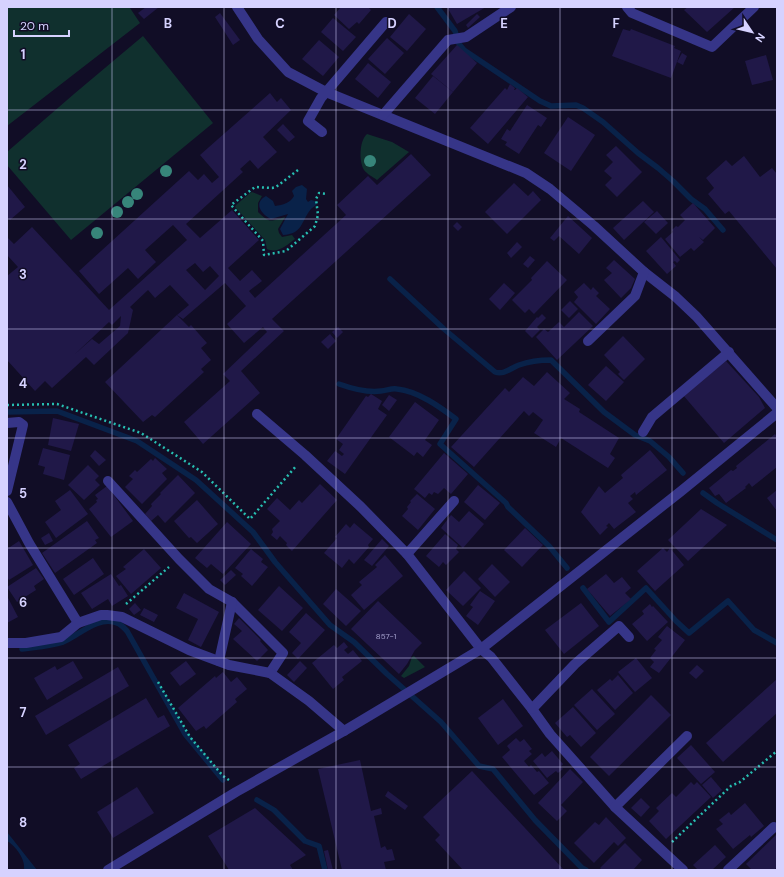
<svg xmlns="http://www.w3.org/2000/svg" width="784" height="877" viewBox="0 0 784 877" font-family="'DM Sans',sans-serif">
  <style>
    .green { fill: #10302e }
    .water { fill: #092249 }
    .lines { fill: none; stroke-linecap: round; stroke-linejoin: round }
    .stream { stroke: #092249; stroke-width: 5.5 }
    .building { fill: #201848; fill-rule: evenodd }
    .path { stroke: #27beb1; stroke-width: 2.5; stroke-dasharray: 2 3; stroke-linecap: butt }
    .minor { stroke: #363588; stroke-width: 10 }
    .tree { fill: #37857a }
    .grid { fill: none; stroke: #d6d2ff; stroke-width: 1; stroke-opacity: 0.55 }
    .labels { text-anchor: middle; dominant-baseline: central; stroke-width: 3; stroke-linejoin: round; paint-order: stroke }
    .number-label { font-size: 8px; fill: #a8a4d1 }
    .grid-label { font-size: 13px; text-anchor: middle; font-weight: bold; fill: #d6d2ff; stroke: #110d26; stroke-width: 3; stroke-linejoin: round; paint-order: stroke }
  </style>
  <rect width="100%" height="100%" fill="#110d26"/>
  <g class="green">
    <polygon points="7,7 131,7 130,8 140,23 7,126"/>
    <polygon points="143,36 213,123 71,240 7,165 7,152 74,94"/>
    <path d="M 367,134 L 392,142 L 409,152 L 377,180 C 373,177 367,174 364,170 C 359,162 359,141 367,134 Z"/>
    <path d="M 252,192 L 262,196 L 258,203 L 258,212 C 270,223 269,222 285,217 L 278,229 L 279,233 L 282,237 L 292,235 L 295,239 C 287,245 278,254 267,249 L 265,240 L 235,207 L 236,205 L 250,193 Z"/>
    <polygon points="414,656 425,667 404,678 401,676 409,666 412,657"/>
  </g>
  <g class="water">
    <path d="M 302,185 L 307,189 L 306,199 L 308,202 L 311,200 L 318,202 C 316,206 313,207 311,209 C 301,221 303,234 283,235 L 280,229 L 288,214 L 271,219 C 261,214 253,203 266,196 L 273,201 L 275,206 C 283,205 290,203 294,196 L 292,191 L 296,187 Z"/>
    <path d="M 7,832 L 37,870 L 24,870 C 26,860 16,846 7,841 Z"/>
  </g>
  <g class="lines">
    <g class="stream">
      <polyline points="437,7 455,31 459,44 464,50 540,101 551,106 576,105 583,108 603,122 638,153 658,168 673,181 691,199 705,209 723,230"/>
      <path d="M 390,279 L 444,329 L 495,372 C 504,375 511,368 519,365 C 530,361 540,360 551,360 L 604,412 L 635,435 L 650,441 L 669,457 L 683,473"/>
      <path d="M 339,384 C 353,389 367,393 381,391 C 386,391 391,388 397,389 C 418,391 440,407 456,419 L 440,444 L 506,503 L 508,507 L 549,546 L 567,568"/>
      <polyline points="7,412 57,411 137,441 196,480 253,532 275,562 330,625 354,642 387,674 441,722 479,766 493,769 535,820 582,868 586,870"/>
      <polyline points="703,493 717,503 777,540"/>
      <polyline points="583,588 609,622 646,588 676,621 689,633 728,601 754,630 777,643"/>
      <path d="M 22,649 C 36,647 50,646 63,642 C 78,636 99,615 117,623 C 121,624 124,628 127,631 L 185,734 L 223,780"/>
      <polyline points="257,800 274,810 305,841 319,846 325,870"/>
    </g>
  </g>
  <g class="building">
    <polygon points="146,7 159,7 144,19 138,13"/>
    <polygon points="341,7 368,7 371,10 359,24 357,22 349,29 334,15"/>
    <polygon points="447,7 486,7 457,24"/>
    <polygon points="688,7 735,7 707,32 684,10"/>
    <polygon points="220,13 240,40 233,45 215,17"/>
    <polygon points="409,14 426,29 407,51 390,37"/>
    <polygon points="477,14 480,17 468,28 466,25"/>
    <polygon points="333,18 356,37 343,51 321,32"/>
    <polygon points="623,29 630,31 631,29 675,46 674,48 681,51 671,78 612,56"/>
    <polygon points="387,38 404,53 385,74 368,59"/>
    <polygon points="319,40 339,57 323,76 302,59"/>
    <polygon points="457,45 477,63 453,92 431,74"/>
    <polygon points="682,53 687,56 683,65 677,62"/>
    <polygon points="766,55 773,80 752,85 745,61"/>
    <polygon points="368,63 391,82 378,98 355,79"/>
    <polygon points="433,76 453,92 435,114 415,98"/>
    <polygon points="510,84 515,88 514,90 515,90 517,88 528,97 488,144 470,128 505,88 507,90"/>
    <path d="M 270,93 L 277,102 L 281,98 L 291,110 L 263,137 L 277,152 L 258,169 L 250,160 L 240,169 L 243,172 L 186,224 L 200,238 L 232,210 L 259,240 L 228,268 L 240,281 L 252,270 L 262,281 L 249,291 L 255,298 L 346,215 L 337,205 L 368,176 L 377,185 L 411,154 L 431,175 L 272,319 L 284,331 L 241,371 L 260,393 L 203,444 L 184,422 L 230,381 L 223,374 L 267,332 L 263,327 L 244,343 L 227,324 L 246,306 L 225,283 L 183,319 L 177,315 L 189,305 L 170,285 L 155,298 L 148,290 L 130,307 L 133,310 L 128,333 L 94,365 L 86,357 L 52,388 L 45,381 L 35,391 L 7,360 L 7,276 L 18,267 L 7,255 L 7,237 L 14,244 L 32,227 L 109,310 L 187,240 L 173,225 L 145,250 L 156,262 L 138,279 L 128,268 L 99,294 L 79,271 L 189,171 L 198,180 L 204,174 L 212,183 L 219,177 L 200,155 ZM 195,263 L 203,272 L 210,266 L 219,276 L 205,290 L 186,270 ZM 121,316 L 120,326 L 99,344 L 92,339 L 75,354 L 109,322 L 112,325 Z"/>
    <polygon points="527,105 547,118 541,127 538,125 519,154 505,145 507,142 501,139 507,129 510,131"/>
    <polygon points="568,117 595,135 571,171 544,153"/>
    <polygon points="283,124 295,137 289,142 277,130"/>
    <polygon points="616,146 642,172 617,197 605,185 612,178 604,171 613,162 606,155"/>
    <polygon points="744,156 760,177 772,168 777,174 777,269 729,211 725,214 708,194 714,188 706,178 726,160 732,166"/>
    <polygon points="514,183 528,196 533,191 541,200 507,234 485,212"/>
    <polygon points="7,185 25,207 10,220 7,217"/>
    <polygon points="643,201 654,212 624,240 613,228"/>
    <polygon points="693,203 715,228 703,240 699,237 704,242 694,251 691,248 680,257 665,239 673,232 672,230 676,226 678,227 685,220 680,215"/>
    <polygon points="657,211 668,223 656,234 644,222"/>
    <polygon points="568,216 592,238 579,254 559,236 554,241 550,238"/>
    <polygon points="457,222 462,227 458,231 453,226"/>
    <polygon points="661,237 680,260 677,263 675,261 673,262 676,266 667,274 646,251"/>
    <polygon points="517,242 522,247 511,258 507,253"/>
    <polygon points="530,256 535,260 528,268 523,264"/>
    <polygon points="614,260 635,279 631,288 621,298 604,280 612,273 606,268"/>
    <polygon points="547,261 567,280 534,314 529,309 525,313 512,300 532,280 531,278"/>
    <polygon points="504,283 515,293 500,310 489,299"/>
    <polygon points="584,283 591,290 593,287 599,293 596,296 610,309 596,324 574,302 578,297 574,292"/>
    <polygon points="570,301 578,309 569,318 561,310"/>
    <polygon points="579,312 593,326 557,360 536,337 544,329 548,332 559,322 564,327"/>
    <polygon points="542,314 546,318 537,327 540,330 532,338 525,331 537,317 538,318"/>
    <polygon points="177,315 189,327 191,325 207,343 201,348 211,360 201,369 204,372 155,417 152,415 143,422 105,382"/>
    <polygon points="338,327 343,332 337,338 332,332"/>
    <polygon points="330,334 336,341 328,349 321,342"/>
    <polygon points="623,336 645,359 624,380 618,374 620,372 604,355"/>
    <polygon points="726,361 759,397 765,408 724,443 683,395"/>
    <polygon points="606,366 624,382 606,401 588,385"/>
    <polygon points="547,372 570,393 564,399 580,409 579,412 619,438 610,454 615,458 608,468 561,438 556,447 534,433 543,420 533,412 529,416 524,411 474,467 451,447 505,388 509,392 523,377 534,386"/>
    <polygon points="371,394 382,401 378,409 387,415 345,474 327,461 335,451 342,456 344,454 339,450 343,444 336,439 366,396 368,397"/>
    <polygon points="389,395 397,400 389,411 382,405"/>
    <polygon points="415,402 439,420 425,440 432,445 423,457 417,452 414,456 389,437"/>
    <polygon points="53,418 79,424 71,451 48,445"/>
    <polygon points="775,434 777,437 777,467 752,487 749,483 745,487 746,488 726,503 719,494 715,496 709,488 731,470 733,471 737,468 736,466"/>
    <polygon points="43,448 70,455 64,480 43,474 45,467 38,465"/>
    <polygon points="95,450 106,460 99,466 90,456"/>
    <polygon points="650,450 667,470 636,495 635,492 630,496 633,499 628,503 636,512 614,529 609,523 606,526 608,527 600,535 581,512 599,486 605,493 623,478 621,475"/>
    <polygon points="444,453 468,474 451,494 444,488 438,494 434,492 432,495 429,493 425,498 414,489"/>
    <polygon points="155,458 167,469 162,473 167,479 142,504 125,487 133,479 129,476 135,470 137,472 151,459 153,461"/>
    <polygon points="88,465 99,476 95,480 100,485 84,500 68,485"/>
    <polygon points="178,475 195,493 165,523 158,515 151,521 145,514 152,506 151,504 161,494 160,493"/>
    <polygon points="320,484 337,500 292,551 286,545 287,543 280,536 277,540 271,535 273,532 272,529 280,521 267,509 277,498 290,510 299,500 302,503"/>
    <polygon points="478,485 500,503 485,520 464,502"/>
    <polygon points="107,486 133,521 111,537 89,509 97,502 96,500 98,499 95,495"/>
    <polygon points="70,490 88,514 56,538 45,522 61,510 55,501"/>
    <polygon points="777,490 777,511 767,498"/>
    <polygon points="417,494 435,509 418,530 402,516 408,509 407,507 411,502 410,501"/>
    <polygon points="197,500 218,524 197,543 191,537 189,538 174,521"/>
    <polygon points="701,509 727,525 688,561 668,540"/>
    <polygon points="469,511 484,524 463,548 441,528 451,515 459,522"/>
    <polygon points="87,521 99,538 95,540 97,543 55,573 42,553"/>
    <polygon points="227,522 251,544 223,574 211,564 207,568 195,558"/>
    <polygon points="354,523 373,539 368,545 369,547 354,564 349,559 342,568 324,553 337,538 335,537 346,524 350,528"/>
    <polygon points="525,528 543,545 522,567 504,550"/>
    <polygon points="49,533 53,541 45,545 41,538"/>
    <polygon points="445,534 458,545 456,549 459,552 446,565 443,562 439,567 426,556"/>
    <polygon points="382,539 389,546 372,566 364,560"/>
    <polygon points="19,541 33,565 9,580 7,577 7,549"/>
    <polygon points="663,548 667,552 670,548 684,565 655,591 637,571"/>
    <polygon points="144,549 161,568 131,594 116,576 126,569 123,567"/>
    <polygon points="251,549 263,559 261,562 268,567 252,586 241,576 243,574 235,568"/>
    <polygon points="385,555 403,576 364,610 351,595 362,585 359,582 377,567 375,565"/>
    <polygon points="93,558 104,574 74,595 63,579"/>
    <polygon points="492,564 510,582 495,597 478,579"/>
    <polygon points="36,568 44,579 34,586 36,590 17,602 7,587"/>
    <polygon points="231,570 236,575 225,585 220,580"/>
    <polygon points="464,571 481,588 463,606 446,590"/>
    <polygon points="111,574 119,586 121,585 128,596 112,606 108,599 92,609 81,593"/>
    <polygon points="606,574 614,583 622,577 631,588 625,593 631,599 610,616 587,589"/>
    <polygon points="279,586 303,608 282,631 258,610"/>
    <polygon points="336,589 361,611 346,626 323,604"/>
    <polygon points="480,591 495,601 478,625 466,616 473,607 470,605"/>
    <polygon points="184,593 219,612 201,647 188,640 198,619 176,608"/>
    <polygon points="7,596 18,617 7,623"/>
    <polygon points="378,601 422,643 415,650 407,664 399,674 351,629"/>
    <polygon points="135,603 141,610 134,615 129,609"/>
    <polygon points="581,603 599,626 564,654 545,630"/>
    <polygon points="650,604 652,607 653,606 668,622 647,641 632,624 644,614 642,611"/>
    <polygon points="144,608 158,615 154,622 140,615"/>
    <polygon points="306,613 325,630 298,659 292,653 301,643 289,632"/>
    <polygon points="239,618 261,640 260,641 268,650 257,661 233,639 242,631 234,624"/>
    <polygon points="667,626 685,640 659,673 650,667 654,662 650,658 656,650 654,649 662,640 658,637"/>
    <polygon points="344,642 348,647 344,650 348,654 353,650 362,661 342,677 344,680 333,689 312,663 334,645 337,648"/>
    <polygon points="636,658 652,678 635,692 618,672"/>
    <polygon points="73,661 83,678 47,700 34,678 55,666 57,670"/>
    <polygon points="186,661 196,674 180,686 170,673"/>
    <polygon points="300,661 307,668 294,682 287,675"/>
    <polygon points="697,665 704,671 696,679 689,673"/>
    <polygon points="118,667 129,686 46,735 35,716"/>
    <polygon points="223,672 231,682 237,677 247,689 235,699 237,702 206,729 204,726 196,731 178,708 215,676 216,678"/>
    <polygon points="618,675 633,693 615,710 597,690 610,679 612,681"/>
    <polygon points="777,679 777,713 723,762 706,743"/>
    <polygon points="592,689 615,714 597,730 574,705"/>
    <polygon points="651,695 671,715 609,776 590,757"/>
    <polygon points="146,698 158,718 164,715 170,726 81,779 74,768 80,764 68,745"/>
    <polygon points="503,699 523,726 498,745 478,718"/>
    <polygon points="573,707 596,733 581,747 570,735 567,737 555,723"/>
    <polygon points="516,738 520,742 524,739 532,749 529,751 532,754 524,761 529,767 531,765 537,772 539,771 549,783 534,795 502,757 510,750 507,746"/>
    <polygon points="691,745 715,772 701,784 677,758"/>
    <polygon points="552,751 563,764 561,767 563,769 558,773 556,771 547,778 533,761 542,753 545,757"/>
    <polygon points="360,760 371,811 381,808 382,814 374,816 381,848 385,846 387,850 392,849 395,860 384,862 386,870 342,870 318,769"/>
    <polygon points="570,769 583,782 561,805 567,811 557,821 538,803"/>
    <polygon points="472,771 564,870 463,870 435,840 440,835 423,817"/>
    <polygon points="711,777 722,790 713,798 702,785"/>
    <polygon points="691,782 694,785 697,782 711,797 666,839 649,821 659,811 656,808 672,793 676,797"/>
    <polygon points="137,787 154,813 113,838 97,812"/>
    <polygon points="388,791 408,806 405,810 385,796"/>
    <polygon points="641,798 650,807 641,817 631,808"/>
    <polygon points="745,803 764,826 751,837 750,835 733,849 716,829 723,824 719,820 729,812 731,815"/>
    <polygon points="255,808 306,855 290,865 293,870 229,870 208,836"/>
    <polygon points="606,817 626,838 618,846 614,842 594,863 574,843 595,822 599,825"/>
    <polygon points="777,834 777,867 774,870 752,870 746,864"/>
    <polygon points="625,843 642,860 633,870 602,870 600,868"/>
    <polygon points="715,845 726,857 712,870 698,870 693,865"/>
    <polygon points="328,850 333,870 328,870 324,851"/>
  </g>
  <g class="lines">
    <g class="path">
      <polyline points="298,170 276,187 272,188 255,187 231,205 263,241 264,255 286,251 315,226 318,215 316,199 319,193 327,194"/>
      <polyline points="7,405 57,404 141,433 202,472 250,519 297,465"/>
      <polyline points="126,604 169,567"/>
      <polyline points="158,682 190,737 223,776 229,780"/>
      <polyline points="672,842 731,786 740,782 777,751"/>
    </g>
    <g class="minor">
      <polyline points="237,7 258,39 288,72 326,92 526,173 550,189 594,226 644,272 676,297 696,316 777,408"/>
      <polyline points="627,7 632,13 712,47 754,7"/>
      <polyline points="383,115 448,40 466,37 511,7"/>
      <polyline points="322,132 308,121 321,98 386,22"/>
      <polyline points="588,341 635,296 644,272"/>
      <polyline points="257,414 305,455 361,507 407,554 481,649 491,657 532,709 550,734 615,807 683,870"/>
      <polyline points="7,423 19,422 23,425 7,491"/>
      <polyline points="643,432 652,417 729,352"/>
      <polyline points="108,481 179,559 209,589 232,602 283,653 270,673"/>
      <polyline points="7,502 29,543 78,623"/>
      <polyline points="407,554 454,501"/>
      <polyline points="7,643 26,643 61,637 78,623 101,615 107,615 122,617 189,650 229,665 270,673 309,701 344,731"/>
      <polyline points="219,661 232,602"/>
      <polyline points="532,709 575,664 619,626 629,637"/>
      <polyline points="615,807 687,736"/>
      <polyline points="108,870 236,792 344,731 481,649 680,492 777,413"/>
      <polyline points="728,870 774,827"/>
    </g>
  </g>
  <g class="tree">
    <circle cx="370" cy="161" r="6"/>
    <circle cx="166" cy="171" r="6"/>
    <circle cx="137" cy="194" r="6"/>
    <circle cx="128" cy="202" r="6"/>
    <circle cx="117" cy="212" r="6"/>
    <circle cx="97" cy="233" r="6"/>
  </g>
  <path class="grid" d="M 112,7 L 112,870M 224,7 L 224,870M 336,7 L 336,870M 448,7 L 448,870M 560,7 L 560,870M 672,7 L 672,870M 7,110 L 777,110M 7,219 L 777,219M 7,329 L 777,329M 7,438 L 777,438M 7,548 L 777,548M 7,658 L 777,658M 7,767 L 777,767"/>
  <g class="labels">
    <g class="number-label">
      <text x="386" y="636">857-1</text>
    </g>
  </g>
  <g class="grid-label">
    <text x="168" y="28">B</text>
    <text x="280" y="28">C</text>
    <text x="392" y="28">D</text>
    <text x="504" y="28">E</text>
    <text x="616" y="28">F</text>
    <text x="23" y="59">1</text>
    <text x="23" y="169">2</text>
    <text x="23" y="279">3</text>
    <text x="23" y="388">4</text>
    <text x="23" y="498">5</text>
    <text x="23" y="607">6</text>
    <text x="23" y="717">7</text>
    <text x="23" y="827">8</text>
  </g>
  <rect width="784" height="877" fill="none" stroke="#d6d2ff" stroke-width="16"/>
  <g transform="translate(752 32) rotate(125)" stroke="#110d26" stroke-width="3" paint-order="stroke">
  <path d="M0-3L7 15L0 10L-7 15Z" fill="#d6d2ff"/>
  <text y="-6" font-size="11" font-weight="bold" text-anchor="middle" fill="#d6d2ff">N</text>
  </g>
  <path d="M14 30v6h55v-6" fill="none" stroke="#d6d2ff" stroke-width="2"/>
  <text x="20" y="30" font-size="12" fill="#d6d2ff" stroke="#110d26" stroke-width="3" paint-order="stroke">20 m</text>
</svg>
